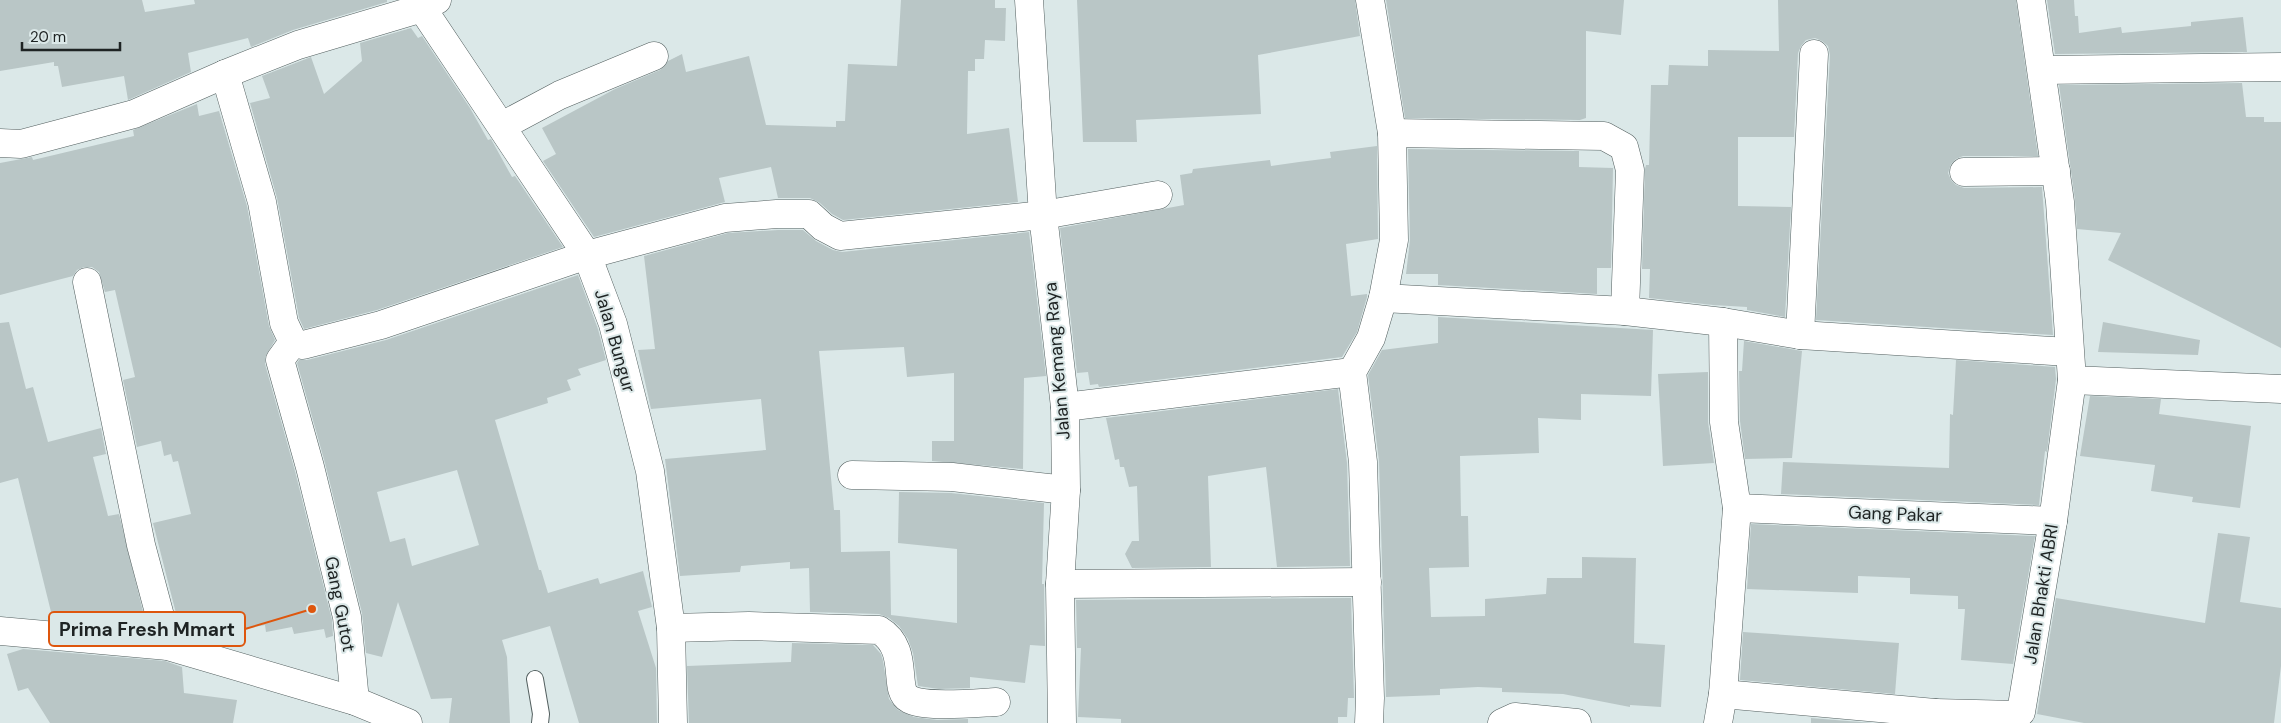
<svg xmlns="http://www.w3.org/2000/svg" width="2281" height="723" viewBox="0 0 2281 723" font-family="'DM Sans',sans-serif">
  <style>
    .building { fill: #b9c6c6; fill-rule: evenodd }
    .lines { fill: none; stroke-linecap: round; stroke-linejoin: round }
    .service-casing { stroke: #535f5f; stroke-width: 18 }
    .minor-casing { stroke: #535f5f; stroke-width: 29 }
    .secondary-casing { stroke: #535f5f; stroke-width: 29 }
    .service { stroke: #fff; stroke-width: 16 }
    .minor { stroke: #fff; stroke-width: 28 }
    .secondary { stroke: #fff; stroke-width: 28 }
    .labels { text-anchor: middle; dominant-baseline: central; stroke-width: 4; stroke-linejoin: round; paint-order: stroke }
    .street-label { font-size: 18px; fill: #1e2323; stroke: #dbe8e8 }
    .leader { fill: none; stroke: #de560d; stroke-width: 2 }
    .callout-dot { fill: #de560d; stroke: #dbe8e8; stroke-width: 2 }
    .callout { fill: #dbe8e8; stroke: #de560d; stroke-width: 2 }
    .callout-label { font-size: 19px; text-anchor: middle; font-weight: bold; fill: #1e2323 }
  </style>
  <rect width="100%" height="100%" fill="#dbe8e8"/>
  <g class="building">
    <polygon points="0,0 142,0 145,12 195,4 194,0 387,0 387,2 293,30 251,47 248,38 188,53 191,72 128,100 124,76 62,87 58,66 54,66 54,62 0,71"/>
    <polygon points="901,0 995,0 995,8 1006,8 1005,41 985,40 984,59 975,59 975,71 968,71 967,134 1009,128 1018,202 843,220 832,214 820,203 810,198 778,198 771,167 719,178 725,202 594,237 543,161 556,154 542,128 615,89 660,70 668,61 682,54 686,72 749,56 766,125 836,127 836,121 845,121 848,64 897,66"/>
    <polygon points="1077,0 1355,0 1360,36 1258,55 1261,114 1136,120 1137,142 1083,142"/>
    <polygon points="1386,0 1624,0 1621,35 1586,31 1586,118 1580,120 1405,118"/>
    <polygon points="1778,0 2016,0 2038,156 1963,156 1956,159 1951,164 1948,173 1951,180 1956,185 1964,188 2042,187 2053,335 1816,320 1830,55 1828,46 1822,41 1815,38 1806,40 1801,46 1798,53 1794,137 1738,137 1738,206 1791,207 1785,317 1747,310 1747,307 1713,305 1649,298 1650,269 1642,269 1645,169 1646,165 1649,165 1651,85 1668,85 1669,65 1708,66 1708,50 1779,51"/>
    <polygon points="2047,0 2074,0 2075,16 2078,16 2079,33 2121,27 2122,33 2191,26 2191,22 2243,17 2247,52 2055,54"/>
    <polygon points="411,28 418,38 422,36 470,108 488,140 491,139 512,177 515,176 563,247 377,310 304,329 299,318 277,198 250,103 270,98 262,76 311,57 324,94 362,61 360,43"/>
    <polygon points="2242,83 2246,117 2264,117 2264,122 2281,122 2281,348 2108,260 2121,233 2077,229 2075,200 2059,85"/>
    <polygon points="197,104 199,116 219,111 247,206 269,326 275,340 265,357 265,364 295,471 332,620 333,636 326,638 324,629 294,634 292,627 266,632 265,625 195,638 181,633 153,523 191,514 178,461 173,462 171,454 164,456 161,441 137,447 123,380 135,377 115,290 105,292 99,272 92,267 84,267 77,270 73,276 0,295 0,163 32,157 33,160 134,136 133,130"/>
    <polygon points="1377,146 1378,239 1346,244 1351,296 1367,294 1367,297 1357,332 1342,357 1099,387 1098,384 1090,385 1088,372 1077,373 1060,228 1184,205 1180,175 1192,173 1193,169 1270,160 1271,166 1299,162 1331,158 1330,152"/>
    <polygon points="1408,149 1579,151 1579,167 1613,168 1611,268 1597,268 1597,294 1438,285 1438,274 1406,274 1410,240"/>
    <polygon points="778,230 803,230 816,241 833,250 842,252 1029,232 1046,376 1024,378 1023,469 932,461 932,441 954,441 954,373 907,377 904,347 819,351 834,510 840,510 841,552 890,551 891,615 957,623 957,549 898,543 899,492 951,493 1044,503 1042,584 1044,584 1045,646 1030,645 1025,683 970,677 970,688 939,689 918,686 913,653 908,639 899,626 889,618 879,614 810,612 809,568 790,569 790,562 741,566 740,572 680,576 665,459 766,450 761,399 651,409 638,350 655,349 644,256 728,233"/>
    <path d="M 578,275 L 598,329 L 606,360 L 578,369 L 581,375 L 567,380 L 571,390 L 547,398 L 548,403 L 495,420 L 539,570 L 541,570 L 548,593 L 598,578 L 600,584 L 643,571 L 652,607 L 638,611 L 656,668 L 657,723 L 579,723 L 550,626 L 502,640 L 507,657 L 510,723 L 449,723 L 452,698 L 431,699 L 398,602 L 382,657 L 366,653 L 362,613 L 325,463 L 297,363 L 299,360 L 307,360 L 386,340 ZM 457,470 L 479,545 L 412,566 L 405,538 L 390,542 L 377,492 Z"/>
    <polygon points="1438,317 1653,330 1651,396 1581,394 1581,420 1538,418 1539,453 1460,456 1461,516 1468,516 1469,567 1429,568 1431,617 1485,616 1485,599 1546,594 1547,578 1582,578 1582,557 1636,558 1634,643 1665,645 1661,707 1630,705 1630,707 1563,694 1502,692 1502,688 1478,687 1440,689 1440,695 1386,697 1379,461 1368,375 1382,350 1438,343"/>
    <polygon points="9,322 26,389 33,387 48,442 101,428 106,454 93,457 108,516 119,514 147,628 53,620 18,478 0,483 0,323"/>
    <polygon points="2103,322 2200,340 2198,355 2098,352"/>
    <polygon points="1744,341 1802,351 1792,458 1745,459 1740,421 1739,371 1742,371"/>
    <polygon points="1956,360 2055,367 2056,379 2047,452 2045,451 2039,505 1781,494 1783,462 1949,468 1950,414 1953,415"/>
    <polygon points="1708,372 1708,422 1714,463 1663,466 1658,374"/>
    <polygon points="1338,389 1347,463 1350,566 1277,567 1266,467 1208,476 1211,567 1132,568 1125,554 1132,541 1139,541 1137,486 1129,487 1124,467 1120,467 1119,459 1115,460 1106,418"/>
    <polygon points="2090,396 2161,399 2159,414 2251,426 2240,508 2192,502 2193,497 2151,491 2155,465 2080,456"/>
    <polygon points="1751,524 2035,536 2013,664 1961,660 1965,609 1958,609 1958,596 1910,594 1910,578 1858,576 1858,593 1747,589"/>
    <polygon points="2218,533 2250,537 2240,602 2281,608 2281,666 2274,723 2084,723 2037,714 2056,598 2205,623"/>
    <polygon points="1351,598 1354,698 1348,698 1347,717 1338,717 1338,723 1121,723 1121,719 1078,717 1081,648 1077,648 1076,600"/>
    <polygon points="1743,632 1899,643 1895,694 1740,680"/>
    <polygon points="792,643 873,645 881,654 883,661 889,699 898,710 914,717 937,720 968,719 968,723 689,723 687,666 791,662"/>
    <polygon points="23,649 165,661 182,667 184,693 237,700 233,723 50,723 28,688 18,691 7,654"/>
    <polygon points="1811,718 1872,723 1811,723"/>
  </g>
  <g class="lines">
    <g class="service-casing">
      <polyline id="service" points="535,679 541,714 540,723"/>
    </g>
    <g class="minor-casing">
      <g id="minor">
        <polyline points="1029,0 1043,215 1065,407 1066,490 1060,584 1062,723"/>
        <polyline points="2031,0 2060,202 2072,380 2281,389"/>
        <polyline points="422,8 587,255 613,324 650,471 671,628 673,723"/>
        <polyline points="2042,70 2281,67"/>
        <polyline points="225,74 262,202 284,323 293,342 303,345 381,325 587,255 725,218 777,214 809,214 823,227 840,236 1043,215 1158,195"/>
        <polyline points="502,126 560,95 654,56"/>
        <polyline points="1392,133 1604,136 1624,147 1630,170 1625,311"/>
        <polyline points="0,143 21,144 134,114 225,74 298,45 422,8 437,0"/>
        <polyline points="1964,172 2056,171"/>
        <polyline points="87,282 141,545 168,646"/>
        <polyline points="1383,298 1625,311 1723,322 1800,335 2069,352"/>
        <polyline points="1800,335 1814,54"/>
        <polyline points="293,342 280,360 310,467 347,617 355,701"/>
        <polyline points="1065,407 1352,372"/>
        <polyline points="852,475 952,477 1066,490"/>
        <polyline points="1737,508 2053,521"/>
        <polyline points="1060,584 1367,582"/>
        <path d="M 671,628 L 749,626 L 879,630 C 911,649 892,690 909,699 C 925,708 976,703 996,702"/>
        <polyline points="1723,694 1935,713"/>
        <polyline points="1369,723 1370,698 1363,462 1352,372 1371,338 1383,298 1394,240 1392,133 1370,0"/>
        <polyline points="1502,723 1515,717 1577,723"/>
        <polyline points="1718,723 1723,694 1737,508 1724,422 1723,322"/>
        <polyline points="1933,723 1935,713 2016,715 2021,712 2053,521 2072,380"/>
      </g>
    </g>
    <g class="secondary-casing">
      <polyline id="secondary" points="0,631 168,646 355,701 408,723"/>
    </g>
    <use href="#service" class="service"/>
    <use href="#minor" class="minor"/>
    <use href="#secondary" class="secondary"/>
  </g>
  <g class="labels">
    <g class="street-label">
      <text transform="translate(615 341) rotate(74)">Jalan Bungur</text>
      <text transform="translate(1057 361) rotate(-95)">Jalan Kemang Raya</text>
      <text transform="translate(1895 514) rotate(2)">Gang Pakar</text>
      <text transform="translate(2041 594) rotate(-81)">Jalan Bhakti ABRI</text>
      <text transform="translate(340 604) rotate(79)">Gang Gutot</text>
    </g>
  </g>
  <path class="leader" d="M312 609L245 629"/>
  <circle class="callout-dot" cx="312" cy="609" r="5"/>
  <rect class="callout" x="49" y="612" width="196" height="34" rx="5"/>
  <g class="callout-label">
    <text x="147" y="636">Prima Fresh Mmart</text>
  </g>
  <path d="M22 42v8h98v-8" fill="none" stroke="#1e2323" stroke-width="2.5"/>
  <text x="30" y="42" font-size="15" fill="#1e2323" stroke="#dbe8e8" stroke-width="4" paint-order="stroke">20 m</text>
</svg>
